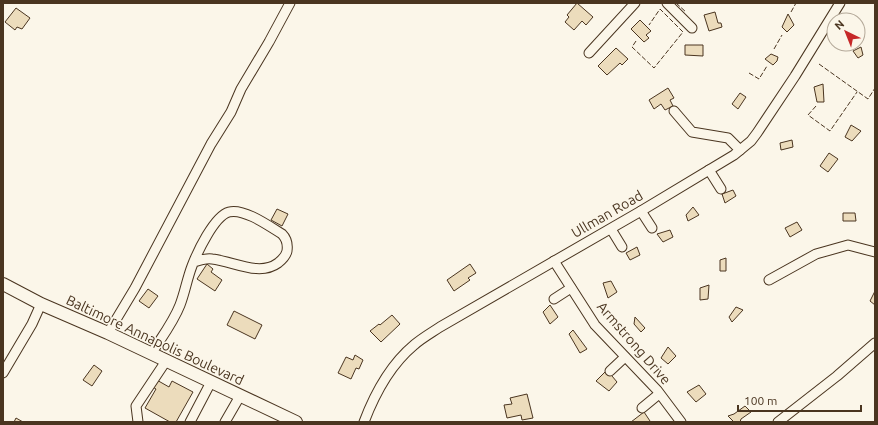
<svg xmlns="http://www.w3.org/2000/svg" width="878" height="425" viewBox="0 0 878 425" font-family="Ubuntu,sans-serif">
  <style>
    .building { fill: #ecdcbc; stroke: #4a3520 }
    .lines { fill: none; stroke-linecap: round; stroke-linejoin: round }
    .minor-casing { stroke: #4a3520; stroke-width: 11 }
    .major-casing { stroke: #4a3520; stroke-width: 14 }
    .minor { stroke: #fbf6e9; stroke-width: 9 }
    .major { stroke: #fbf6e9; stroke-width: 12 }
    .fence { stroke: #4a3520; stroke-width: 1; stroke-dasharray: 5 2; stroke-linecap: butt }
    .labels { text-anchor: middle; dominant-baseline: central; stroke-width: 3; stroke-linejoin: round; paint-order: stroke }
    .street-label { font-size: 14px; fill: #4a3520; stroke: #fbf6e9 }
  </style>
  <rect width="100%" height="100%" fill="#fbf6e9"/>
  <g class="building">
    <polygon points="577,3 593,17 586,25 582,21 574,30 565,22 569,17 567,15"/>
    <polygon points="16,8 30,18 22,29 17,27 15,30 5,22"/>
    <polygon points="715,12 718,23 721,23 722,27 709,31 704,15"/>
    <polygon points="788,14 794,25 787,32 782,27"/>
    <polygon points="640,20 651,31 646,35 649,38 644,42 631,29"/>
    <polygon points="685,45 703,45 703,56 685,55"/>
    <polygon points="861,47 863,55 858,58 853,51"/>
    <polygon points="616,48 628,59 622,65 620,63 607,75 598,66"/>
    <polygon points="771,54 778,57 777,61 773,65 765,59"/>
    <polygon points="823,84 824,102 817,102 814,87"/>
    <polygon points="668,88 674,98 670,100 673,106 665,110 661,104 654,109 649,100"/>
    <polygon points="740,93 746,97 738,109 732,104"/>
    <polygon points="851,125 861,131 852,141 845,137"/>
    <polygon points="792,140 793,147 781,150 780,143"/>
    <polygon points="829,153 838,159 828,172 820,166"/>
    <polygon points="733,190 736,196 725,203 722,194"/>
    <polygon points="693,207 699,215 688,221 686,215"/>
    <polygon points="277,209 288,214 282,226 271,220"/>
    <polygon points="843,213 855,213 856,221 843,221"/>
    <polygon points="797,222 802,230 790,237 785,228"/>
    <polygon points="670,230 673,237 663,242 657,234"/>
    <polygon points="637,247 640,255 630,260 626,253"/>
    <polygon points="726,258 726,271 720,271 720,260"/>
    <polygon points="207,264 213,269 211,272 222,280 215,291 197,279"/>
    <polygon points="470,264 476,273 468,278 470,280 454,291 447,280"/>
    <polygon points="611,281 617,292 608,298 603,283"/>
    <polygon points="709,285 708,299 700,300 700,288"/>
    <polygon points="148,289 158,296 149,308 139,301"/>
    <polygon points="875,291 875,305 870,301"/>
    <polygon points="550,305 558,317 550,324 543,312"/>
    <polygon points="736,307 743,310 732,322 729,317"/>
    <polygon points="234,311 262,325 255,339 227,325"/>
    <polygon points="392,315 400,324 381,342 370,331 379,324 380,325"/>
    <polygon points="635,317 645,328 641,332 634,324"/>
    <polygon points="573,330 587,349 580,353 569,334"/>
    <polygon points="668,347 676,356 668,364 661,358"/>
    <polygon points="355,355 363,360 359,369 356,368 351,379 338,373 346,357 353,360"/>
    <polygon points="94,365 102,371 92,386 83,380"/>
    <polygon points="607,370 617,382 609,391 596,381"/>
    <polygon points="155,379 169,387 172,381 193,392 176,422 170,422 145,408 156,389 151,386"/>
    <polygon points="699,385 706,394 696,402 687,392"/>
    <polygon points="527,394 533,418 522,420 521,415 507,418 504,405 512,404 510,398"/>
    <polygon points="745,406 751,412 741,419 740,422 734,422 728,416 734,414"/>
    <polygon points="644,412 650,421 650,422 631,422"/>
    <polygon points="16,418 23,422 14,422"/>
  </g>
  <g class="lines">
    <g class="minor-casing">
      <g id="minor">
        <polyline points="667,3 692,28"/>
        <polyline points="589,53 635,3"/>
        <polyline points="674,111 692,132 728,138 740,150"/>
        <polyline points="709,170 721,189"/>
        <polyline points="641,211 652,228"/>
        <polyline points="611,229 622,247"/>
        <polyline points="554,261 595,325 657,390 681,422"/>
        <polyline points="769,280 816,254 848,245 875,252"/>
        <polyline points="554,299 571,288"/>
        <polyline points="108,333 135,288 211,144 231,112 241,89 269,42 290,3"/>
        <path d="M 151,354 C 161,338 173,323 180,305 C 185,292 187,279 192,266 C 197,253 214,216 229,212 C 244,208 269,226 282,234 C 286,238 288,244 287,251 C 286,256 283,259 278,263 C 259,277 233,261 212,259 C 206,258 200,260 194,262"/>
        <polyline points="610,371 625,357"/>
        <polyline points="3,373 32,324 41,304"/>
        <polyline points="642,408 659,394"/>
        <polyline points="138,422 136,406 166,361"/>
        <polyline points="190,422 211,382"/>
        <polyline points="225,422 240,396"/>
        <path d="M 364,422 C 375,393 390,365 414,345 C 422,338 431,333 440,327 L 641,211 L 734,155 L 751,141 L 757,133 L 795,76 L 840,3"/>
        <polyline points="778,422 837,376 875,343"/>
      </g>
    </g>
    <g class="major-casing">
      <polyline id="major" points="3,284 41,304 108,333 296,422"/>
    </g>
    <use href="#minor" class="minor"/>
    <use href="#major" class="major"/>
    <g class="fence">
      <polyline points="676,3 686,12"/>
      <polyline points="791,12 796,3"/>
      <polyline points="636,41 632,47 654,68 683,32 660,9 649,25"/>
      <polyline points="774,49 782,35"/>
      <polyline points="819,64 868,99 875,88"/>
      <polyline points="749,73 759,79 767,66"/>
      <polyline points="816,106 808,115 830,131 857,92"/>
    </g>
  </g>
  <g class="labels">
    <g class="street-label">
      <text transform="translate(607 214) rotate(-30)">Ullman Road</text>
      <text transform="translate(155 340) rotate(25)">Baltimore Annapolis Boulevard</text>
      <text transform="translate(634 343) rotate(49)">Armstrong Drive</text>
    </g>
  </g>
  <rect width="878" height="425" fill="none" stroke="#4a3520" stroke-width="8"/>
  <g transform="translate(846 32) rotate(317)"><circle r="19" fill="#fbf6e9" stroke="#b4a999"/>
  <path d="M0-3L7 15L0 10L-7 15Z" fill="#c62828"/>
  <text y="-6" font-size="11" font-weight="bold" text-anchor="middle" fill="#4a3520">N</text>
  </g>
  <path d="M738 405v6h123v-6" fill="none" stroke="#4a3520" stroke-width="2"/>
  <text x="744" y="405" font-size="12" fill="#4a3520" stroke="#fbf6e9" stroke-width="3" paint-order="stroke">100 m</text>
</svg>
